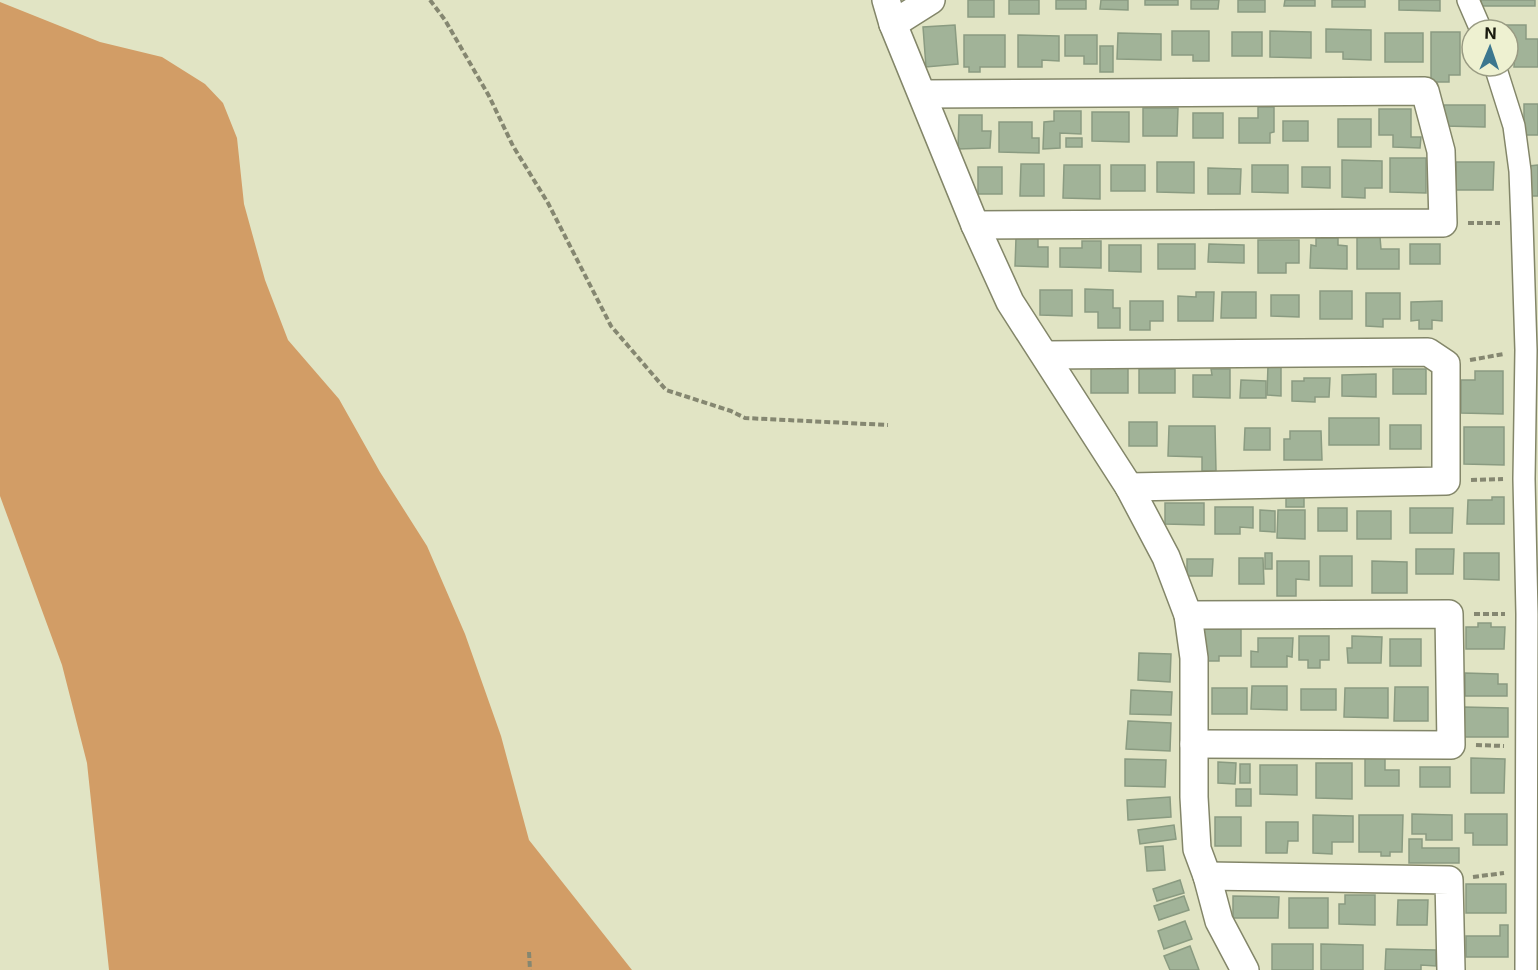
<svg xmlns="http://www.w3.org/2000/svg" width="1538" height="970" viewBox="0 0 1538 970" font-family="Inter,sans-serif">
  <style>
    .forest { fill: #d29d66 }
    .building { fill: #a1b398; stroke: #8a9b81; stroke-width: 1.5 }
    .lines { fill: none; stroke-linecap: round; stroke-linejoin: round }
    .pedestrian-casing { stroke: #838669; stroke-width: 24 }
    .minor-casing { stroke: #838669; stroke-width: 30 }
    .path { stroke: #858771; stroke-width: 4; stroke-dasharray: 6 3; stroke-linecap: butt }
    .pedestrian { stroke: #fff; stroke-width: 21 }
    .minor { stroke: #fff; stroke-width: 27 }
  </style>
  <rect width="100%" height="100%" fill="#e1e4c4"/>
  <polygon class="forest" points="0,2 100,42 162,57 205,84 223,103 237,138 244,204 265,280 288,340 339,399 380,472 427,546 465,634 501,736 529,840 632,970 109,970 87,763 62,665 0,496"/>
  <g class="building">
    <rect x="968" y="0" width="26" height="17"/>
    <rect x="1009" y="0" width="30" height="14"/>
    <rect x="1056" y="0" width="30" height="9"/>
    <polygon points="1101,0 1128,0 1128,10 1100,9"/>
    <rect x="1145" y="0" width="33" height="5"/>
    <polygon points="1191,0 1219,0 1218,9 1191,9"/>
    <rect x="1238" y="0" width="27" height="12"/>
    <polygon points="1285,0 1315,0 1315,6 1284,6"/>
    <rect x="1332" y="0" width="33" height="7"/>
    <polygon points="1399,0 1440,0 1440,11 1399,10"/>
    <rect x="1481" y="0" width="54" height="6"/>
    <polygon points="955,25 958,64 926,67 923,27"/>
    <polygon points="1500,25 1526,25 1526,39 1538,39 1538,67 1514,67 1515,52 1508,52 1508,30 1500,30"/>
    <polygon points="1326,29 1371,30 1371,60 1343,59 1343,52 1326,52"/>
    <polygon points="1172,31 1209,31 1209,61 1193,61 1193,55 1172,55"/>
    <polygon points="1270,31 1311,32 1311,58 1270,57"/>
    <rect x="1232" y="32" width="30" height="24"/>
    <polygon points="1431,32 1460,32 1460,75 1449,75 1449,82 1431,82"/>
    <polygon points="1118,33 1161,34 1161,60 1117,59"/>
    <rect x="1385" y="33" width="38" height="29"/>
    <polygon points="964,35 1005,35 1005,67 980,67 980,72 969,72 969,67 964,67"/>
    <polygon points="1018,35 1059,36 1059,61 1042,60 1042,67 1018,67"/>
    <polygon points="1065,35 1097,35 1097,64 1084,64 1084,56 1065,56"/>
    <rect x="1100" y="46" width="13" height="26"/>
    <rect x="1524" y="104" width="14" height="31"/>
    <polygon points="1444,105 1485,105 1485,127 1444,126"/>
    <polygon points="1258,107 1274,107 1274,132 1270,133 1270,143 1239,143 1239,118 1258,118"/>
    <polygon points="1143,108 1178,108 1177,136 1143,136"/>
    <polygon points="1379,109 1411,109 1411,137 1421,137 1420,148 1393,147 1393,135 1379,135"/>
    <polygon points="1054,111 1081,111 1081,134 1060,133 1060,148 1043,149 1044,122 1054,121"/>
    <polygon points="1092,112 1129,112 1129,142 1092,141"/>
    <rect x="1193" y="113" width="30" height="25"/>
    <polygon points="959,115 982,115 982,131 991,131 990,148 958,149"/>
    <rect x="1338" y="119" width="33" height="28"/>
    <rect x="1283" y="121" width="25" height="20"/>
    <polygon points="999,122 1032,122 1032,138 1039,138 1039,153 999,152"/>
    <rect x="1066" y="138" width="16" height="9"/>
    <polygon points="1390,158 1426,158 1426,193 1390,192"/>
    <polygon points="1342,160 1382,161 1382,188 1365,188 1365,198 1342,197"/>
    <polygon points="1157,162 1194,162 1194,193 1157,192"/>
    <polygon points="1456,162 1494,162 1493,190 1456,190"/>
    <polygon points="1021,164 1044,164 1044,196 1020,196"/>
    <polygon points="1064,165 1100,165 1100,199 1063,198"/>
    <rect x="1111" y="165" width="34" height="26"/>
    <polygon points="1252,165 1288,165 1288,193 1252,192"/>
    <polygon points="1538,165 1538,196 1528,196 1529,166"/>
    <rect x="978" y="167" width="24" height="27"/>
    <polygon points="1302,167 1330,167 1330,188 1302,187"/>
    <polygon points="1208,168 1241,169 1240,194 1208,194"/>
    <polygon points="1357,237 1380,237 1381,249 1399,249 1399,269 1357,269"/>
    <polygon points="1016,238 1038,238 1038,247 1048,247 1048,267 1015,266"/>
    <polygon points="1316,238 1338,238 1338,245 1347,246 1347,269 1310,268 1311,245 1316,246"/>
    <polygon points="1258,240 1299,240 1299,263 1286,263 1286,273 1258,273"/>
    <polygon points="1082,241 1101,241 1101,268 1060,267 1060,248 1082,248"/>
    <rect x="1158" y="244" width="37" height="25"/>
    <polygon points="1209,244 1244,245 1244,263 1208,262"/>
    <rect x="1410" y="244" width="30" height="20"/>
    <polygon points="1109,245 1141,245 1141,272 1109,271"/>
    <polygon points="1085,289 1113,290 1113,308 1120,308 1120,328 1098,328 1098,312 1085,312"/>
    <polygon points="1040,290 1072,290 1072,316 1040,315"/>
    <rect x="1320" y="291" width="32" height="28"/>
    <polygon points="1196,292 1214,292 1213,321 1178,321 1178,296 1196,297"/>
    <polygon points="1222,292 1256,292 1256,318 1221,318"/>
    <polygon points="1366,293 1400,293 1400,319 1383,319 1383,327 1366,326"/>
    <polygon points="1271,295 1299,295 1299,317 1271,316"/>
    <polygon points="1130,301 1163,301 1163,321 1150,321 1150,330 1130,330"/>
    <polygon points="1442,301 1442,321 1432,320 1432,329 1419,329 1419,320 1411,321 1411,302"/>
    <polygon points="1268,365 1281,365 1281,396 1267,395"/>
    <polygon points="1091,366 1128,367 1128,393 1091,393"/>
    <rect x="1139" y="369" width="36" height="24"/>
    <polygon points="1211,369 1230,369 1230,398 1193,397 1193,375 1212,375"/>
    <rect x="1393" y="369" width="33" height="25"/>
    <polygon points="1475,371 1503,371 1503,414 1461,413 1461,380 1475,380"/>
    <polygon points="1376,374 1376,397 1342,396 1342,375"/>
    <polygon points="1304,378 1330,378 1329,397 1315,397 1315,402 1292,401 1292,381 1304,381"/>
    <polygon points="1241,380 1266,381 1266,398 1240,398"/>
    <rect x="1329" y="418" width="50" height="27"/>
    <rect x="1129" y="422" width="28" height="24"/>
    <rect x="1390" y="425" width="31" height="24"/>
    <polygon points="1169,426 1215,426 1216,471 1202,471 1202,457 1168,456"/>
    <polygon points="1464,427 1504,427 1504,465 1464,464"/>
    <polygon points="1245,428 1270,428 1270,450 1244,450"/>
    <polygon points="1290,431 1321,431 1322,460 1284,460 1284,439 1290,439"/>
    <rect x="1286" y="494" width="18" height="13"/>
    <polygon points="1492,497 1504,497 1504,524 1467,524 1468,500 1492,500"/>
    <polygon points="1165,503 1204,503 1204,525 1165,524"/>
    <polygon points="1215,507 1253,507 1253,528 1240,527 1240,534 1215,534"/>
    <rect x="1318" y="508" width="29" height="23"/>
    <polygon points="1410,508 1453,508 1452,533 1410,533"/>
    <polygon points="1260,510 1275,511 1275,532 1260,531"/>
    <polygon points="1278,510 1305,510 1305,539 1277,538"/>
    <rect x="1357" y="511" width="34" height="28"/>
    <polygon points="1416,549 1454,549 1453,574 1416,574"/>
    <rect x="1265" y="553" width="7" height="16"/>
    <polygon points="1464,553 1499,553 1499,580 1464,579"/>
    <rect x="1320" y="556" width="32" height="30"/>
    <polygon points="1239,558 1263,558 1264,584 1239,584"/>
    <polygon points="1187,559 1213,559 1212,576 1187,576"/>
    <polygon points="1277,561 1309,561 1309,580 1296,579 1296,596 1277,596"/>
    <polygon points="1372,561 1407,562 1407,593 1372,593"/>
    <polygon points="1478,623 1491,623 1491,627 1505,627 1504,649 1466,649 1466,627 1478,627"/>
    <polygon points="1204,629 1241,629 1241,656 1219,656 1219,661 1199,661 1204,648"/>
    <polygon points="1299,636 1329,636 1329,660 1320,660 1320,668 1308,668 1308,660 1299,660"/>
    <polygon points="1352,636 1382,637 1381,663 1348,663 1347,648 1352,648"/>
    <polygon points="1258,638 1293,638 1292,657 1287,656 1287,667 1251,667 1251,651 1258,652"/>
    <rect x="1390" y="639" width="31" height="27"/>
    <polygon points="1139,653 1171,654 1170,682 1138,680"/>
    <polygon points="1465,673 1498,674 1498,684 1507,684 1507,696 1465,696"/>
    <polygon points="1252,686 1287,686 1287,710 1251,709"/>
    <polygon points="1395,687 1428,687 1428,721 1394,721"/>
    <rect x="1212" y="688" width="35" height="26"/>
    <polygon points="1345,688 1388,688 1388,718 1344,717"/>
    <rect x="1301" y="689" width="35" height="21"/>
    <polygon points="1131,690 1172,692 1171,715 1130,714"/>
    <polygon points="1463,707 1508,708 1508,737 1463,737"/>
    <polygon points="1128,721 1171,723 1170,751 1126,749"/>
    <polygon points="1365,758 1385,758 1385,770 1399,770 1399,786 1365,786"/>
    <polygon points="1471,758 1505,759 1504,793 1471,793"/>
    <polygon points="1125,759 1166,760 1165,787 1125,786"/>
    <polygon points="1218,762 1236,763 1235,784 1218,783"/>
    <polygon points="1316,763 1352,763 1352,799 1316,798"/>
    <rect x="1240" y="764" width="10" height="19"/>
    <polygon points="1260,765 1297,765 1297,795 1260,794"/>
    <rect x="1420" y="767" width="30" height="20"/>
    <rect x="1236" y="789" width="15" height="17"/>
    <polygon points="1170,797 1171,817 1128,820 1127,800"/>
    <polygon points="1412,814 1452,815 1452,840 1426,840 1426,834 1412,834"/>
    <polygon points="1465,814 1507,814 1507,845 1473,845 1473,833 1465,833"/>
    <polygon points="1313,815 1353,816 1353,842 1332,842 1332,854 1313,853"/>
    <polygon points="1359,815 1403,815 1402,852 1390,852 1390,856 1381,856 1381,852 1359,852"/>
    <rect x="1215" y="817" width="26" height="29"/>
    <polygon points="1266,822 1298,822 1298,841 1288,841 1287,853 1266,853"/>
    <polygon points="1174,825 1176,839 1140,844 1138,830"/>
    <polygon points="1409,839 1422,839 1422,848 1459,848 1459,863 1409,863"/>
    <polygon points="1163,846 1165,870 1147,871 1145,847"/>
    <polygon points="1180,880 1184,893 1157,901 1153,889"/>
    <rect x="1466" y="884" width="40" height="29"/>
    <polygon points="1345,895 1375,895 1375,925 1339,924 1339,904 1345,904"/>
    <polygon points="1184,896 1189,910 1159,920 1154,906"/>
    <polygon points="1233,896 1279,897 1278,918 1233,918"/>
    <rect x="1289" y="898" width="39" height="30"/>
    <polygon points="1398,900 1428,900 1427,925 1397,925"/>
    <polygon points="1185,921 1192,939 1164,949 1158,931"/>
    <polygon points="1500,925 1508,925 1508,957 1466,957 1466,936 1500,936"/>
    <rect x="1272" y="944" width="41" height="26"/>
    <polygon points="1321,944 1363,945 1363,970 1321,970"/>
    <polygon points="1190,946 1199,970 1170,970 1164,956"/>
    <polygon points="1386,949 1436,950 1436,966 1421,965 1421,970 1385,970"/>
  </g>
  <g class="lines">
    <g class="pedestrian-casing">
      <g id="pedestrian">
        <polyline points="1468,0 1481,30"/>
        <polyline points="1495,66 1514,126 1520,171 1522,223 1526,350 1524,479 1527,614 1526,970"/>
      </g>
    </g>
    <g class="minor-casing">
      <g id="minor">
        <polyline points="886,0 893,24 975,225 1010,302 1129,487 1166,557 1188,615 1194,658 1194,797 1197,849 1207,876 1219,921 1245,970"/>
        <polyline points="893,24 931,0"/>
        <polyline points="923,94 1425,91 1441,151 1443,223 975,225"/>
        <polyline points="1046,355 1428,352 1446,364 1446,481 1129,487"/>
        <polyline points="1188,615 1449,614 1451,745 1194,744"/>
        <polyline points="1207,876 1449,880 1451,970"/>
      </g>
    </g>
    <g class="path">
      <polyline points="430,0 445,20 489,96 513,146 548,203 611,326 666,390 731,411 745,418 888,425"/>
      <polyline points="1468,223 1500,223"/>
      <polyline points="1470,360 1504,354"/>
      <polyline points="1471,480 1503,479"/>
      <polyline points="1474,614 1505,614"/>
      <polyline points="1476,745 1504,746"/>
      <polyline points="1473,877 1504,873"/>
      <polyline points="529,952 530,970"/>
    </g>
    <use href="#pedestrian" class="pedestrian"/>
    <use href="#minor" class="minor"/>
  </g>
  <g transform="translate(1490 48) rotate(2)"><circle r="28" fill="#eef1d1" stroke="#999b83" stroke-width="1.5"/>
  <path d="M0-4.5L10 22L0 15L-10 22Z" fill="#3c778f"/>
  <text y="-9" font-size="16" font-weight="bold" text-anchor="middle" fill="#191a0f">N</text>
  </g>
</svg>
